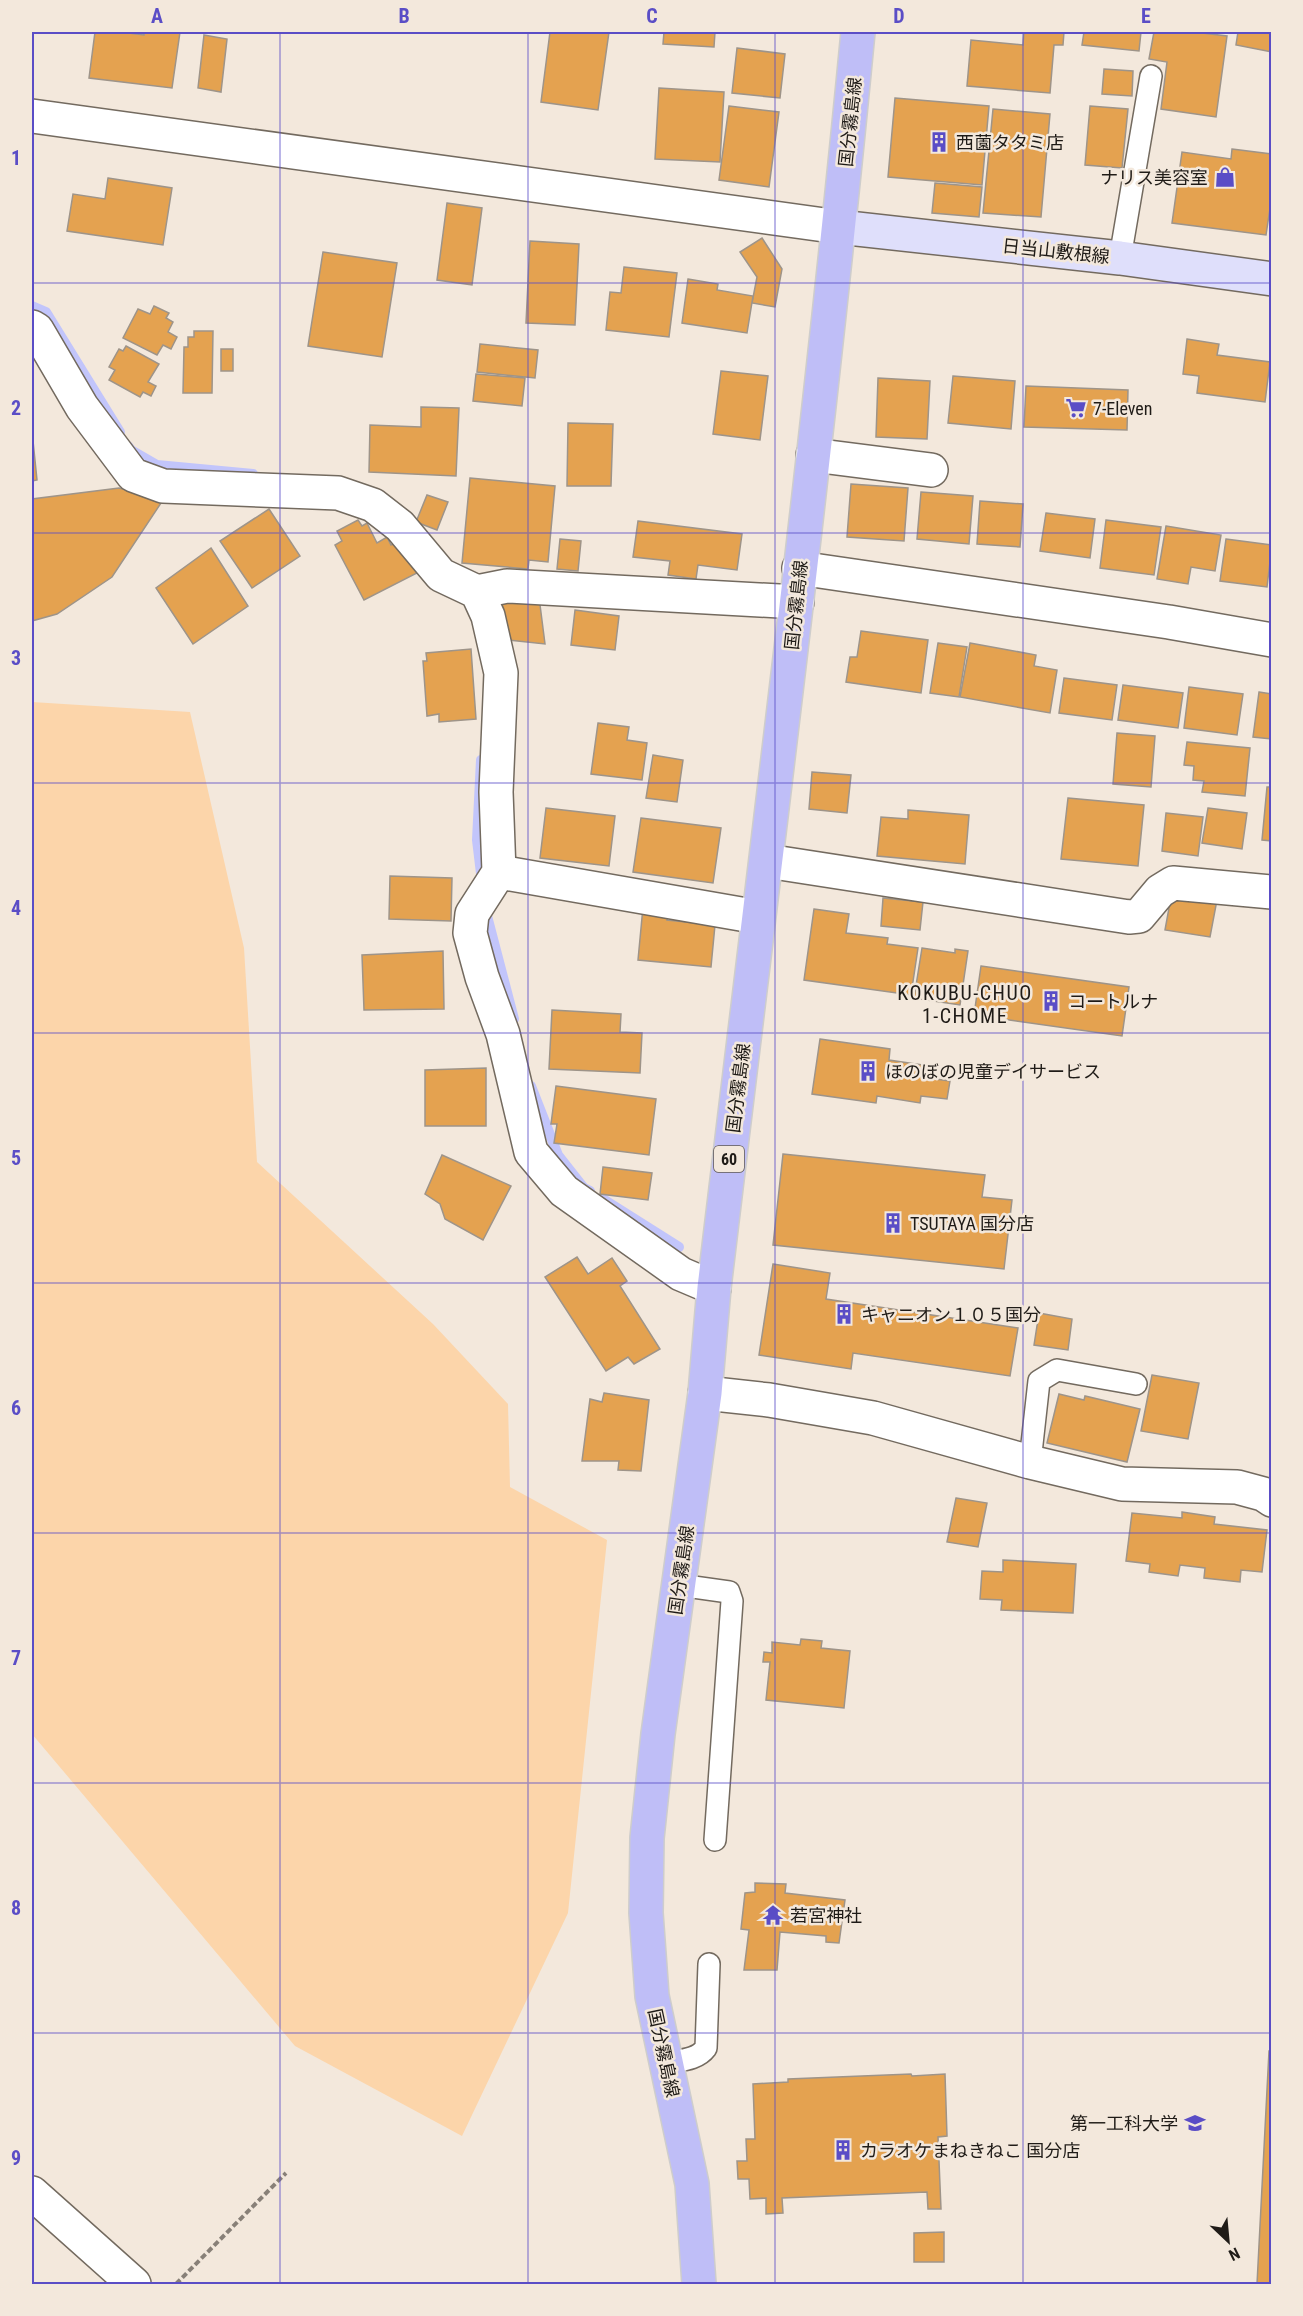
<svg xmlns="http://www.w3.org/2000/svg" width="1303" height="2316" viewBox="0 0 1303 2316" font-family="'Roboto Condensed','Noto Sans JP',sans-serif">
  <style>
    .green { fill: #fcd5aa }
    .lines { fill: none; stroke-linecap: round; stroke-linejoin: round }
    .stream { stroke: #c2c5fb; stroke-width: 10 }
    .building { fill: #e4a250; stroke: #9e9489; stroke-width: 1.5 }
    .service-casing { stroke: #736a5f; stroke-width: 24 }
    .minor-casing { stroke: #736a5f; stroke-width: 36 }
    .tertiary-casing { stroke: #736a5f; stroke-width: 36 }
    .secondary-casing { stroke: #736a5f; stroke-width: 36 }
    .primary-casing { stroke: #cecdcc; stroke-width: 36 }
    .path { stroke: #888078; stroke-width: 4; stroke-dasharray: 6 3; stroke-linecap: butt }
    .service { stroke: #fff; stroke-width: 21 }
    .minor { stroke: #fff; stroke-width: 33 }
    .tertiary { stroke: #fff; stroke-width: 33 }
    .secondary { stroke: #dfdffb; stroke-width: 33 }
    .primary { stroke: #bfbef7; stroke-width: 33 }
    .grid { fill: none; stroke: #5a4dc6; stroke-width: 1.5; stroke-opacity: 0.55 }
    .labels { text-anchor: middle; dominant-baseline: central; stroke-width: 5; stroke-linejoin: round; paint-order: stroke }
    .shield { fill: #f3e8dc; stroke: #5f5852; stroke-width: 1.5 }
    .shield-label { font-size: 16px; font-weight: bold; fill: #1f1b17 }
    .street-label { font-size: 18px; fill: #1f1b17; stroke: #f3e8dc }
    .poi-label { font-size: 18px; fill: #1f1b17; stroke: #f3e8dc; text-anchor: start }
    .neighbourhood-label { font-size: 20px; letter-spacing: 1.5px; fill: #1f1b17; stroke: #f3e8dc }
    .neatline { fill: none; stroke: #5a4dc6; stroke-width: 2 }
    .grid-label { font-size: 20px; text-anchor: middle; font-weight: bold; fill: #5a4dc6 }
  </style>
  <rect width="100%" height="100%" fill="#f3e8dc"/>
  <polygon class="green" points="32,702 190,712 244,948 257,1162 433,1324 508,1404 510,1487 607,1540 568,1913 462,2136 295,2046 32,1734"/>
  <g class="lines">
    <g class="stream">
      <polyline points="32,306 46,312 120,432"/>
      <polyline points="128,446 131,450 157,465 253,474"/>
      <polyline points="481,760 477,840 482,882"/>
      <polyline points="486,912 514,1019"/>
      <polyline points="531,1086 558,1155 584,1188 590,1191"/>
      <polyline points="603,1199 679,1247"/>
    </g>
  </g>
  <g class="building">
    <polygon points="95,32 120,32 144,35 144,32 180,32 172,88 89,78"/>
    <polygon points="550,32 609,32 598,110 541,102"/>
    <polygon points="664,32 715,32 714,47 663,44"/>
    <polygon points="1024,32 1064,32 1063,45 1054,45 1050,93 967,86 971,40 1023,45"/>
    <polygon points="1084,32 1141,32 1139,51 1082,45"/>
    <polygon points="1154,32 1194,32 1227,36 1216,117 1161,109 1167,62 1149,59"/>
    <polygon points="1238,32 1272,32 1272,52 1236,45"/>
    <polygon points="204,35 227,39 221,92 198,88"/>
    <polygon points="737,48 785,54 780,98 732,93"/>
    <polygon points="1104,69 1133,71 1132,96 1102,94"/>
    <polygon points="659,88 724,92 720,162 655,159"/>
    <polygon points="895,98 989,106 982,185 888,177"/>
    <polygon points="729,106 779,112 769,187 719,180"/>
    <polygon points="1090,106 1128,109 1122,168 1085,165"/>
    <polygon points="993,109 1050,114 1041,217 983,213"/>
    <polygon points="1232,149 1272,154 1272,195 1266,235 1172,223 1182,152 1231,159"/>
    <polygon points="108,178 172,188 163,245 67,231 73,194 105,199"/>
    <polygon points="935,183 982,187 979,217 932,213"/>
    <polygon points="447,203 482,208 472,285 437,280"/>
    <polygon points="762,238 782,269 775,307 752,303 757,277 740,252"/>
    <polygon points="530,241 579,244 575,325 526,323"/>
    <polygon points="323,252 397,263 382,357 308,346"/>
    <polygon points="624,267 677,273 669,337 606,330 610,292 621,293"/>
    <polygon points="688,279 718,284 717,290 753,296 747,333 682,323"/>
    <polygon points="154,306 169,313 166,318 173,322 168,332 177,337 171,349 163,345 157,355 123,338 138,309 150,314"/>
    <polygon points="194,331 213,331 212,393 183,393 184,347 188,347 188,337 194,337"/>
    <polygon points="1187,339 1219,344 1217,355 1270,362 1265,402 1197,393 1199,376 1183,374"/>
    <polygon points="480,344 538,350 535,378 477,372"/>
    <polygon points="126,346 159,364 148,382 156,386 151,396 143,392 140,397 109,380 115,370 109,367 119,349 123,351"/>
    <rect x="221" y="349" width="12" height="22"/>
    <polygon points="721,371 768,376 760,440 713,434"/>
    <polygon points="476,374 525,378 522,406 473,401"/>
    <polygon points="953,376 1015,381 1011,429 948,423"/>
    <polygon points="878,378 930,381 927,439 876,437"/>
    <polygon points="1026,386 1128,390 1127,430 1024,427"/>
    <polygon points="421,407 459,408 456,476 369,472 370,425 421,427"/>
    <polygon points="568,423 613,424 611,486 567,486"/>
    <polygon points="32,431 37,480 32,481"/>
    <polygon points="470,478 555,486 548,562 529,560 528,569 462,563"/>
    <polygon points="851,484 908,488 904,541 847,537"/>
    <polygon points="119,488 163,500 112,577 57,614 32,621 32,499"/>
    <polygon points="921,492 973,496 969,544 917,539"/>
    <polygon points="427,495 448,502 437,530 416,522"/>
    <polygon points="980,501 1023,504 1020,547 977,544"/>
    <polygon points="269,509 300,556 252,588 220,541"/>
    <polygon points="1046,513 1095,519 1090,558 1040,551"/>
    <polygon points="358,520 362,526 367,523 377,543 387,537 391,545 400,541 417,573 364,600 335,545 342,541 337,531"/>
    <polygon points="1106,520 1161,527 1154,575 1100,568"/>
    <polygon points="638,521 742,534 737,570 698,565 696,579 668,575 670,561 633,557"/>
    <polygon points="1166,526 1221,535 1215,571 1191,567 1188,584 1157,579"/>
    <polygon points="560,539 581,541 578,571 557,569"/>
    <polygon points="1226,539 1272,545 1267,587 1220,581"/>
    <polygon points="211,548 248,606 193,644 156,588"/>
    <polygon points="539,597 545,644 508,640 502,603"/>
    <polygon points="575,610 619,616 615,650 571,645"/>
    <polygon points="861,631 928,640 921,693 846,682 850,657 857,657"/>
    <polygon points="938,643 967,647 959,697 930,693"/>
    <polygon points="970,643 1036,655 1034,666 1057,670 1050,713 960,697"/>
    <polygon points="471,649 476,719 439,722 439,714 427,716 423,661 427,661 426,653"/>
    <polygon points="1064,678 1117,685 1112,720 1059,713"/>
    <polygon points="1123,685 1183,693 1178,728 1118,720"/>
    <polygon points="1189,687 1243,694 1237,735 1184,728"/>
    <polygon points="1259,692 1272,694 1272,739 1253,737"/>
    <polygon points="598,723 629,727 627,740 647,743 642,780 591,774"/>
    <polygon points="1117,733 1155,736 1151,787 1113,784"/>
    <polygon points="1187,742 1250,748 1245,796 1202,792 1204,781 1193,780 1194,766 1184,765"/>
    <polygon points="653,755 683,760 677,802 646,798"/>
    <polygon points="812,772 851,775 847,813 809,809"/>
    <polygon points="1267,787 1272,787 1272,841 1262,840"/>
    <polygon points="1068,798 1144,805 1138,866 1061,859"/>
    <polygon points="546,808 615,816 609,866 540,858"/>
    <polygon points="1208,808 1247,813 1242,849 1202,843"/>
    <polygon points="908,810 969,815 965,864 877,856 881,817 908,819"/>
    <polygon points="1166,813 1203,817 1198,856 1162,851"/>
    <polygon points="641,818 721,828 713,883 633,872"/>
    <polygon points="390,876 452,878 451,921 389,919"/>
    <polygon points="1171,897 1217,900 1210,937 1165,930"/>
    <polygon points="883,898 923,902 920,930 881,926"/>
    <polygon points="643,907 668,909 667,920 715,925 711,967 638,960"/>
    <polygon points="814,909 849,914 846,933 888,938 887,944 918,948 911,995 804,980"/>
    <polygon points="922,948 955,953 955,949 968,951 960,1005 914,998"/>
    <polygon points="443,951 444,1009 364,1010 362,955"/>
    <polygon points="981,966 1129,987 1122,1036 974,1015"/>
    <polygon points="552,1010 621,1014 620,1032 642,1033 640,1073 549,1069"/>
    <polygon points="820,1039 890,1049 889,1060 922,1065 921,1077 950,1081 947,1099 921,1096 920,1103 877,1096 876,1103 812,1094"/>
    <polygon points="486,1068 486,1126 425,1126 425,1070"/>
    <polygon points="556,1086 656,1099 649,1155 554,1143 557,1124 551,1124"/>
    <polygon points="783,1154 985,1175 982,1197 1012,1200 1004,1269 773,1245"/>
    <polygon points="442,1155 511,1186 483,1240 445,1219 440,1204 425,1194"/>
    <polygon points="603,1167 652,1173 648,1200 600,1194"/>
    <polygon points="577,1257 588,1274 612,1258 627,1281 620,1286 660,1349 634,1364 628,1357 606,1371 545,1277"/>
    <polygon points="773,1264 830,1273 826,1299 1018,1328 1010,1376 853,1353 851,1369 759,1355"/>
    <polygon points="1039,1313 1072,1319 1068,1350 1034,1345"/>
    <polygon points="1152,1375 1199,1383 1188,1439 1141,1431"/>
    <polygon points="604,1393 649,1400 641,1471 618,1470 619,1461 582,1461 590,1399 602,1402"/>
    <polygon points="1059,1394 1084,1400 1085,1396 1140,1409 1127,1462 1047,1443"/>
    <polygon points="956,1498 987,1503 978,1547 947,1542"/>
    <polygon points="1182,1512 1215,1517 1214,1524 1267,1530 1262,1572 1241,1570 1240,1582 1204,1578 1205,1568 1180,1565 1178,1576 1149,1572 1150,1564 1126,1561 1132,1513 1182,1518"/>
    <polygon points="1003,1560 1076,1564 1073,1613 1001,1610 1002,1600 980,1599 982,1571 1003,1572"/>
    <polygon points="801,1639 822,1641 821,1648 850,1651 844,1708 766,1700 770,1662 763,1662 764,1652 772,1653 772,1642 800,1645"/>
    <polygon points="755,1883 786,1884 785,1893 845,1900 839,1943 826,1942 826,1936 780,1932 777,1970 744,1970 749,1930 741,1929 745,1893 755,1892"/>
    <polygon points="1269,2051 1272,2051 1272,2284 1257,2284"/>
    <polygon points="911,2074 912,2076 945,2074 947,2136 938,2137 941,2209 928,2209 927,2192 782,2198 783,2213 766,2214 766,2198 750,2199 749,2179 738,2179 737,2161 747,2161 746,2139 755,2139 753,2084 788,2082 788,2079"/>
    <polygon points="944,2232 944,2262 914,2262 914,2233"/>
  </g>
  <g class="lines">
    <g class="service-casing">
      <g id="service">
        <polyline points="1120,258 1151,76"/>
        <polyline points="1030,1462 1039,1381 1057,1370 1136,1384"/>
        <polyline points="679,1585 729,1592 732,1601 715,1840"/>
        <path d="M 666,2063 C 681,2060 697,2060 706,2048 L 709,1964"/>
      </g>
    </g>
    <g class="minor-casing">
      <g id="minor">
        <polyline points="32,327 37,330 82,407 133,475 163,486 338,493 373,505 400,526 441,575 477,592 488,616 501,673 496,792 499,872 472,914 470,933 482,977 503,1034 531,1152 564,1191 681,1274 714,1288"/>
        <polyline points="813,455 931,470"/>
        <polyline points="799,568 1169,622 1272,640"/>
        <polyline points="477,592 507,586 797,602"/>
        <polyline points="767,861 1129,917 1139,916 1160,891 1173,883 1272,892"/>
        <polyline points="499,872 758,917"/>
        <polyline points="705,1393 769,1400 873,1418 1030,1462 1122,1484 1237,1487 1263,1494 1272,1500"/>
      </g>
    </g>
    <g class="tertiary-casing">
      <g id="tertiary">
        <polyline points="32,116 839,227"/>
        <polyline points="32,2193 134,2284"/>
      </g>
    </g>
    <g class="secondary-casing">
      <polyline id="secondary" points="839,227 1120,258 1272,279"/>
    </g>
    <g class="primary-casing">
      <path id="primary" d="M 699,2284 L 692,2184 L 652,1996 L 646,1913 L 647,1838 L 658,1734 L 705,1393 L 714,1288 C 764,869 818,451 858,32"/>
    </g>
    <polyline class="path" points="176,2284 286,2173"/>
    <use href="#service" class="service"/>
    <use href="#minor" class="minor"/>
    <use href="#tertiary" class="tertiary"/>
    <use href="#secondary" class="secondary"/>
    <use href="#primary" class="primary"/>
  </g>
  <path class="grid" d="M 280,32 L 280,2284M 528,32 L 528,2284M 775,32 L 775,2284M 1023,32 L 1023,2284M 32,283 L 1272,283M 32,533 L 1272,533M 32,783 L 1272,783M 32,1033 L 1272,1033M 32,1283 L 1272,1283M 32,1533 L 1272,1533M 32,1783 L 1272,1783M 32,2033 L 1272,2033"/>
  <defs>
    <g id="building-bare" transform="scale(1.62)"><path d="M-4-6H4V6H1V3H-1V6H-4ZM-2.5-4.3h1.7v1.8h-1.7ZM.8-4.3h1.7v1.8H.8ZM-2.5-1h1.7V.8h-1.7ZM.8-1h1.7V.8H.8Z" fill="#5a4dc6" stroke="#f3e8dc" stroke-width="2.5" paint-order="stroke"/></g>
    <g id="shop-bare" transform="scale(1.62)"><path d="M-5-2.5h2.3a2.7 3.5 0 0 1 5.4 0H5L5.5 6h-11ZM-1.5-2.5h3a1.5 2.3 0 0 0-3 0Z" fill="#5a4dc6" stroke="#f3e8dc" stroke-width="2.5" paint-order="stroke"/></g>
    <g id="supermarket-bare" transform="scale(1.62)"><path d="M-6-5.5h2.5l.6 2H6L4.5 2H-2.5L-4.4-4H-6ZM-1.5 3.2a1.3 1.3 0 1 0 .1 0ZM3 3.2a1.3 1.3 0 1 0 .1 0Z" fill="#5a4dc6" stroke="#f3e8dc" stroke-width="2.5" paint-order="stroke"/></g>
    <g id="temple-bare" transform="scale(1.62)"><path d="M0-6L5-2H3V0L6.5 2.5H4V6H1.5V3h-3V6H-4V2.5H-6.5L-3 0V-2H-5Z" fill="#5a4dc6" stroke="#f3e8dc" stroke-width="2.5" paint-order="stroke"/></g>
    <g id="university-bare" transform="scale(1.62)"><path d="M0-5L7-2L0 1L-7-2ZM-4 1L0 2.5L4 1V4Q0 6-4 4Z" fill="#5a4dc6" stroke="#f3e8dc" stroke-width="2.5" paint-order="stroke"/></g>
  </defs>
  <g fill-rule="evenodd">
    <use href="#building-bare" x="939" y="142"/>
    <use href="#shop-bare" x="1225" y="177"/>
    <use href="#supermarket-bare" x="1076" y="408"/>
    <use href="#building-bare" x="1051" y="1001"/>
    <use href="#building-bare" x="868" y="1071"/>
    <use href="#building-bare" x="893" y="1223"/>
    <use href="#building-bare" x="844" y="1314"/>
    <use href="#temple-bare" x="773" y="1915"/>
    <use href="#university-bare" x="1195" y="2123"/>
    <use href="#building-bare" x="843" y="2150"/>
  </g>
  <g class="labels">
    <rect class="shield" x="714" y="1146" width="30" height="26" rx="4.5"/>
    <g class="shield-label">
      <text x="729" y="1159">60</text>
    </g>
    <g class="street-label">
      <text transform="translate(850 122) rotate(-84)">国分霧島線</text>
      <text transform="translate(1056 251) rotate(6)">日当山敷根線</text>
      <text transform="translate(796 605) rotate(-84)">国分霧島線</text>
      <text transform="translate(738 1088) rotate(-83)">国分霧島線</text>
      <text transform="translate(681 1570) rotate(-82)">国分霧島線</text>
      <text transform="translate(664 2053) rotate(78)">国分霧島線</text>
    </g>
    <g class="poi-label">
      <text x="956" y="142">西薗タタミ店</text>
      <text x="1208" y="177" text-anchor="end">ナリス美容室</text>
      <text x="1093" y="408">7-Eleven</text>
      <text x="1068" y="1001">コートルナ</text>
      <text x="885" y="1071">ほのぼの児童デイサービス</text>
      <text x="910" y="1223">TSUTAYA 国分店</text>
      <text x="861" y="1314">キャニオン１０５国分</text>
      <text x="790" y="1915">若宮神社</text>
      <text x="1178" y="2123" text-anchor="end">第一工科大学</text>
      <text x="860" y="2150">カラオケまねきねこ 国分店</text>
    </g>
    <g class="neighbourhood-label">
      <text x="965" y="993">KOKUBU-CHUO<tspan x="965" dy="23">1-CHOME</tspan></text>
    </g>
  </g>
  <rect width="1303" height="2316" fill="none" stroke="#f3e8dc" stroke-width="66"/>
  <g transform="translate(1228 2241) rotate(154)" stroke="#f3e8dc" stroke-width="4.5" paint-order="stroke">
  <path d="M0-4.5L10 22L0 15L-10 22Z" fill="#1f1b17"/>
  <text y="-9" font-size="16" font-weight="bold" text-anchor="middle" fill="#1f1b17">N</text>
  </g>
  <rect x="33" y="33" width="1237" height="2250" class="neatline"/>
  <g class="grid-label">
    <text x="157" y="23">A</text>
    <text x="404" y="23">B</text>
    <text x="652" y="23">C</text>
    <text x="899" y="23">D</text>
    <text x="1146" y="23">E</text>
    <text x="16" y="165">1</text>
    <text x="16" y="415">2</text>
    <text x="16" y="665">3</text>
    <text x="16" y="915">4</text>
    <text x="16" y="1165">5</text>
    <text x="16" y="1415">6</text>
    <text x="16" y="1665">7</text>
    <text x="16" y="1915">8</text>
    <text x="16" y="2165">9</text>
  </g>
</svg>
